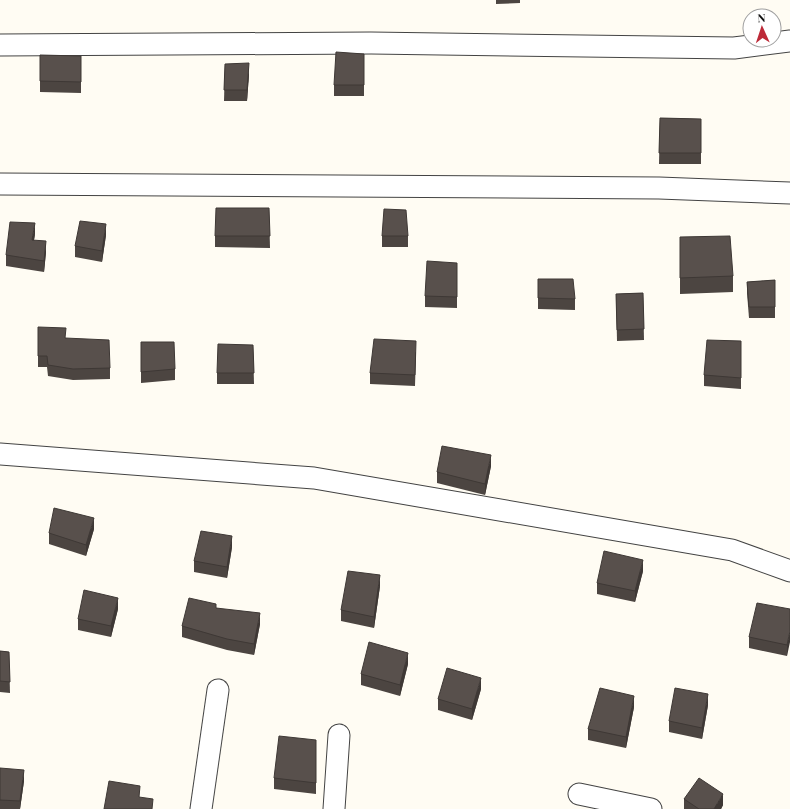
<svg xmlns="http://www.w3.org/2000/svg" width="790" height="809" viewBox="0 0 790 809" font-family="'Playfair Display',serif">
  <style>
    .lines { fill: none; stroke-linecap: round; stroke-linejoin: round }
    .street-casing { stroke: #434343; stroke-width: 23 }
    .street { stroke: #fff; stroke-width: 21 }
    .wall { fill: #4c4541 }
    .shaded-wall { fill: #3e3835 }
    .building { fill: #58504c; stroke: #3e3835 }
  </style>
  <rect width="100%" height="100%" fill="#fffcf3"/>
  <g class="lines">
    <g class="street-casing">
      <g id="street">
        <polyline points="0,45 371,43 734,48 790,41"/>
        <polyline points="0,184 659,188 790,193"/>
        <polyline points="0,454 314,478 732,550 790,571"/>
        <polyline points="579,794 651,809"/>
        <polyline points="201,809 218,690"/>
        <polyline points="334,809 339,735"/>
      </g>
    </g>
    <use href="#street" class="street"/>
  </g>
  <g class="wall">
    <polygon points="496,0 520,0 520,3 496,4"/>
    <polygon points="364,54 364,96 334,96 334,85"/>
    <polygon points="40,55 81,56 81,93 40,92"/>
    <polygon points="225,64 249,74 247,101 224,101"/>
    <polygon points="660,118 701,119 701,164 659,164"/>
    <polygon points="269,208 270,248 215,247 215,236"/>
    <polygon points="35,234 34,240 46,252 44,272 6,266 6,255"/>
    <polygon points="106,235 102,262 75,257 75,246"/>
    <rect x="382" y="236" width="26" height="11"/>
    <polygon points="680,237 733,276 733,292 680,294"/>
    <polygon points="457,263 457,308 425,307 425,296"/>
    <polygon points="538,279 575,299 575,310 538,309"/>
    <polygon points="775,280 775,318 749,318 747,293 747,282"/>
    <polygon points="643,293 644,340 617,341 616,294"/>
    <polygon points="38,327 66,338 110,368 110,379 73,380 48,376 47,367 38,367"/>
    <polygon points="741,341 741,389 704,386 704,375"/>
    <polygon points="141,342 175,369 175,380 141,383"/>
    <polygon points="253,345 254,384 217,384 217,373"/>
    <polygon points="416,352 415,386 370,384 370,373"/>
    <polygon points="491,466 485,495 437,483 437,472"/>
    <polygon points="94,529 86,556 49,544 49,533"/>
    <polygon points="232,547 227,578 194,572 194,561"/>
    <polygon points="643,571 635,602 597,594 597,583"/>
    <polygon points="380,586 374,628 341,621 341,610"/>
    <polygon points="216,608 260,624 254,655 227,650 182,637 182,626"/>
    <polygon points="118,609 111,637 78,630 78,619"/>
    <polygon points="790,609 787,656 749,648 749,637"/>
    <polygon points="0,651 9,652 10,693 0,692"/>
    <polygon points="408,664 400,696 361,685 361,674"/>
    <polygon points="481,689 472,720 438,710 438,699"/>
    <polygon points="708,705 702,739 669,732 669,721"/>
    <polygon points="634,707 626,748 588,740 588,729"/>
    <polygon points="316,740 316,794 274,789 274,778"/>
    <polygon points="0,768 24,781 20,809 0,809"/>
    <polygon points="684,799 723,805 721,809 684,809"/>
  </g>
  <g class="shaded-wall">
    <polygon points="249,63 249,74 247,101 247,90"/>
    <polygon points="35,223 35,234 32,251 32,240"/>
    <polygon points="106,224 106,235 102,262 102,251"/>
    <polygon points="46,241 46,252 44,272 44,261"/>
    <polygon points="491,455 491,466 485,495 485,484"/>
    <polygon points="94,518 94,529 86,556 86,545"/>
    <polygon points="232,536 232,547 227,578 227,567"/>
    <polygon points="643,560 643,571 635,602 635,591"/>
    <polygon points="380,575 380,586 374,628 374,617"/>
    <polygon points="118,598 118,609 111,637 111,626"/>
    <polygon points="260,613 260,624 254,655 254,644"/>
    <polygon points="790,631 790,642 787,656 787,645"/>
    <polygon points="408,653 408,664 400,696 400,685"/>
    <polygon points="481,678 481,689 472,720 472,709"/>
    <polygon points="708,694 708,705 702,739 702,728"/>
    <polygon points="634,696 634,707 626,748 626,737"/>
    <polygon points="24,770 24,781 20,809 20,801"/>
    <polygon points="723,794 723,805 721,809 714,809"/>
  </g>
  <g class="building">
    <polygon points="336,52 364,54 364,85 334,85"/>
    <polygon points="40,55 81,56 81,82 40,81"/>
    <polygon points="249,63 247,90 224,90 225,64"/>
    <polygon points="660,118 701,119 701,153 659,153"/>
    <polygon points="216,208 269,208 270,236 215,236"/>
    <polygon points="384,209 406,210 408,236 382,236"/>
    <polygon points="80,221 106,224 102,251 75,246"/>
    <polygon points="10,222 35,223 32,240 46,241 44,261 6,255"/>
    <polygon points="730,236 733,276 680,278 680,237"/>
    <polygon points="427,261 457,263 457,297 425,296"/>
    <polygon points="538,279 573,279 575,299 538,298"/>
    <polygon points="775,280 775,307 749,307 747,282"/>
    <polygon points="643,293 644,329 617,330 616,294"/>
    <polygon points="38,327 66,328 65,338 109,340 110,368 73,369 48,365 47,356 38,356"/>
    <polygon points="374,339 416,341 415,375 370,373"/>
    <polygon points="707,340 741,341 741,378 704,375"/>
    <polygon points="141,342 174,342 175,369 141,372"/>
    <polygon points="218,344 253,345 254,373 217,373"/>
    <polygon points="442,446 491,455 485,484 437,472"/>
    <polygon points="54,508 94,518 86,545 49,533"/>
    <polygon points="201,531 232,536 227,567 194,561"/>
    <polygon points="604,551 643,560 635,591 597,583"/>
    <polygon points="348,571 380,575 374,617 341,610"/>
    <polygon points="84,590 118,598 111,626 78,619"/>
    <polygon points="189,598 216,604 216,608 260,613 254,644 227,639 182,626"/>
    <polygon points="757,603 790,609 790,631 787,645 749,637"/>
    <polygon points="369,642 408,653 400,685 361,674"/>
    <polygon points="0,651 9,652 10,682 0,681"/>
    <polygon points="447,668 481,678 472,709 438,699"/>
    <polygon points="600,688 634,696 626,737 588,729"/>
    <polygon points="675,688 708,694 702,728 669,721"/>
    <polygon points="279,736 316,740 316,783 274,778"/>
    <polygon points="0,768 24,770 20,801 0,800"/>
    <polygon points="699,778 723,794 714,809 699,809 684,799"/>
    <polygon points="109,781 140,786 139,797 153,799 152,809 104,809"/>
  </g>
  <g transform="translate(762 28) rotate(357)"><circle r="19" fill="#ffffff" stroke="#9f9f9f"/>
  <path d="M0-3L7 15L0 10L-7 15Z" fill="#bd2a38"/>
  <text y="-6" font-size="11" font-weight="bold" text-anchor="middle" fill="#101010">N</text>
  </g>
</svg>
